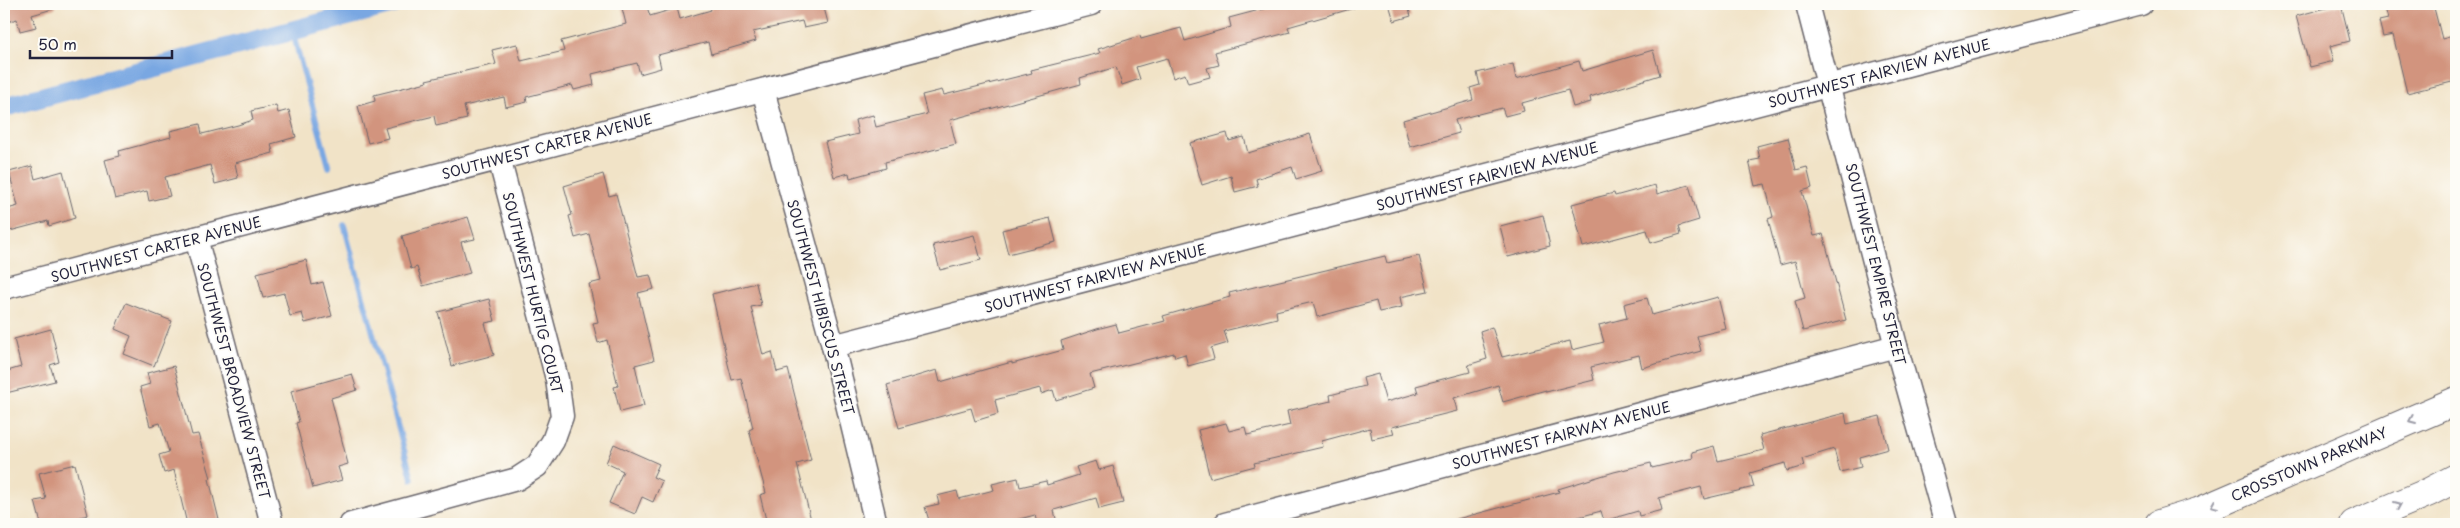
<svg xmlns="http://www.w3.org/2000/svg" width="2460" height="528" viewBox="0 0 2460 528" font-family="'Playpen Sans',sans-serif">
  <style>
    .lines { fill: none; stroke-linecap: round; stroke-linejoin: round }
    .stream { stroke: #79a7e2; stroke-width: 5.5 }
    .canal { stroke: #79a7e2; stroke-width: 20 }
    .building { fill: #d2947e }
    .street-casing { stroke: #6a666c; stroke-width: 25 }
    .secondary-casing { stroke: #6a666c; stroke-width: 30 }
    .street { stroke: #fff; stroke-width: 22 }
    .secondary { stroke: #fff; stroke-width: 28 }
    .oneway { stroke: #9c9ca7 }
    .labels { text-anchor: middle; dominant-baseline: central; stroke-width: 4; stroke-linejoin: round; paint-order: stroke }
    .street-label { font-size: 14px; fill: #22223b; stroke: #fdfcf7 }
  </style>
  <rect width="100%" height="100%" fill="#fdfcf7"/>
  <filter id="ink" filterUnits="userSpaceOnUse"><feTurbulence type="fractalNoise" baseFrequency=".02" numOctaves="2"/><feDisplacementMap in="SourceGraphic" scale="10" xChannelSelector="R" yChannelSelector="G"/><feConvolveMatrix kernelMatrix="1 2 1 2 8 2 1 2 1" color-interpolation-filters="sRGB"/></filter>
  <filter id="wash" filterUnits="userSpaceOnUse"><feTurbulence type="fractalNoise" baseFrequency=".0096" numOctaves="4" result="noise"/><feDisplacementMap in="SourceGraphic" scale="20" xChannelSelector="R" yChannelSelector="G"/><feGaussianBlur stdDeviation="1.12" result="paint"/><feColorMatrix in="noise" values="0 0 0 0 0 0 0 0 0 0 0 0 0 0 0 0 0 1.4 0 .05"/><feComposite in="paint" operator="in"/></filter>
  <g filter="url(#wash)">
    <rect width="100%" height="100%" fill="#f1e3c7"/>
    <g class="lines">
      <g class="stream">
        <polyline points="292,30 329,167"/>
        <polyline points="344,225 412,479"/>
      </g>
      <polyline class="canal" points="4,107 393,4"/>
    </g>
    <g id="blocks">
      <g class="building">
        <polygon points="4,4 55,4 56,8 32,15 36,27 20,31 17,19 4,23"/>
        <polygon points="635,4 646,4 650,16 677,8 680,19 711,10 709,4 823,4 828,23 804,28 802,21 753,32 756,41 711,54 708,42 658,55 661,68 640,74 637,63 592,74 594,85 574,90 572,85 526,97 527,102 506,107 504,97 464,106 467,119 436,126 434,116 385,128 388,138 368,143 358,106 375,101 374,95 427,82 426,80 496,64 492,50 517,44 521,61 564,51 561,41 626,24 622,8"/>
        <polygon points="1282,4 1353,4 1354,8 1288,27 1290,32 1215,52 1219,65 1207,68 1210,77 1188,83 1185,74 1173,78 1167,58 1136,67 1140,79 1122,85 1116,67 1080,78 1081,84 950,120 956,144 885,162 886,168 850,178 849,173 834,177 825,142 858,134 855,120 873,115 876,127 927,114 922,95 942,90 944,95 1032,73 1031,70 1100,53 1098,49 1140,36 1141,39 1181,28 1185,41 1231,27 1229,18"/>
        <polygon points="1389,4 1407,4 1411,16 1394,21"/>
        <polygon points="2341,4 2350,41 2330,46 2334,61 2310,67 2296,16"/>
        <polygon points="2384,4 2433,4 2442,39 2453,36 2456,49 2456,81 2407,93 2393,35 2383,37 2379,21 2388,19"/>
        <polygon points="1653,50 1660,75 1590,97 1591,102 1573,107 1568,90 1522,103 1524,111 1505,116 1502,108 1455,120 1459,133 1410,147 1403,120 1473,100 1470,88 1480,85 1477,73 1513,64 1516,79 1579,61 1582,71"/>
        <polygon points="276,105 278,113 289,110 296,137 271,144 273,153 235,163 238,178 215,184 210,165 165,177 170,196 149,201 147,191 115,199 105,160 120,156 119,151 171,137 170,131 200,124 202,134 238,125 253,120 251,111"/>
        <polygon points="1227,133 1229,141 1244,137 1248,153 1310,134 1322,171 1296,179 1292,167 1256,179 1258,186 1235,192 1231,176 1202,185 1190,143"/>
        <polygon points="1788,138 1796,170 1807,167 1812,188 1802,191 1814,236 1823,234 1846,320 1803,331 1795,301 1805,298 1795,261 1780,265 1768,219 1773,217 1765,184 1755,186 1749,161 1760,159 1757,146"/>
        <polygon points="32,166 35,179 63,171 75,218 49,226 48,221 6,232 4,210 18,206 9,172"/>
        <polygon points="603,174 609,196 616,194 638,277 650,275 654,289 638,293 654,360 635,365 644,406 620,412 614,387 618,386 607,340 598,343 593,323 598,322 589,284 601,281 589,234 575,238 569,216 572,215 564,186"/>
        <polygon points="1655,185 1657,194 1689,185 1699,220 1679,226 1681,234 1651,243 1647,230 1583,247 1572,204 1614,193 1615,196"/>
        <polygon points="1543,215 1550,246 1508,257 1500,226"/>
        <polygon points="468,217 475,239 461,242 470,273 423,286 417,267 411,269 402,236"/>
        <polygon points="1050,218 1056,242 1008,254 1002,230"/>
        <polygon points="974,235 981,260 940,270 933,245"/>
        <polygon points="1385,256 1387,263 1419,256 1428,291 1400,297 1402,307 1379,312 1376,301 1317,317 1313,302 1276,311 1277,318 1224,331 1228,343 1211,348 1214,359 1188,366 1185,354 1175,357 1174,353 1090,374 1094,388 1056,400 1053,390 1041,394 1040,388 995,400 998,414 975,421 971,408 899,428 887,385 937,370 940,382 1012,362 1012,364 1063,350 1061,341 1097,329 1116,324 1119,333 1165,321 1163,316 1230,297 1229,293"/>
        <polygon points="306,260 312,285 323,282 332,316 305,323 302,313 290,316 284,293 263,298 257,273"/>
        <polygon points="756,283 761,305 751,307 763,355 772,352 777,372 788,369 811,460 797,464 812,524 767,524 760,495 766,493 749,430 753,428 741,378 732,380 728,364 712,294"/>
        <polygon points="1718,297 1726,329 1697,336 1701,351 1642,368 1639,355 1591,367 1594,380 1546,392 1546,390 1503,402 1498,385 1454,398 1457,411 1392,427 1394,434 1372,439 1370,428 1322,441 1323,447 1254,463 1255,466 1210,478 1198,430 1226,423 1229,431 1245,427 1247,435 1290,425 1287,411 1331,401 1330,395 1365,386 1363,378 1378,374 1386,402 1418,393 1416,386 1470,372 1468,365 1487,359 1480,331 1492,327 1502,357 1570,341 1572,350 1604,342 1599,325 1627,318 1624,304 1647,298 1652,315"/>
        <polygon points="489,299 495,321 485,323 494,355 452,366 438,312"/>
        <polygon points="126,303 172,321 154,366 124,354 131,336 115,329"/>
        <polygon points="51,329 59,362 50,365 55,381 6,393 4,372 21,367 14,339"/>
        <polygon points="174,366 192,435 198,434 211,478 209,479 220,524 187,524 174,470 164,473 159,455 169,452 160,423 150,426 140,387 150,384 147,373"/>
        <polygon points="352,374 357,390 331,398 348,464 338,467 342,480 313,488 296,423 299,422 291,391"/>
        <polygon points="1845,413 1847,424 1880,416 1888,449 1859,457 1861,467 1840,472 1834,449 1802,459 1804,466 1787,471 1785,463 1750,473 1754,487 1704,499 1701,487 1659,498 1662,510 1639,516 1638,511 1604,521 1601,511 1553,524 1458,524 1457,519 1559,492 1558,489 1614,472 1651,463 1652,468 1693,458 1692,452 1714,446 1718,461 1764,450 1760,435"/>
        <polygon points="614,444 659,464 653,477 662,481 653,502 642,497 635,514 609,503 623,471 606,463"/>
        <polygon points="1096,461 1099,470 1113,466 1123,503 1099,509 1096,498 1054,510 1056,519 1037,524 1035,515 1000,524 930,524 925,507 939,504 937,496 957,491 959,499 994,490 992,484 1018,478 1020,487 1046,481 1047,485 1079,475 1076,467"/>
        <polygon points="75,464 88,515 52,524 41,524 35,501 46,499 39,473"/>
      </g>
    </g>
  </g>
  <g filter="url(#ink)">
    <use href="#blocks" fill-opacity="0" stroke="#6a666c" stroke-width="1"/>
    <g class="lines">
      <g class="street-casing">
        <g id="street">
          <polyline points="1807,4 1896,346 1946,524"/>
          <polyline points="763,90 833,346 876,524"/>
          <polyline points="196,238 272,524"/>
          <polyline points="4,288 1091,4"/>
          <polyline points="833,346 2141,4"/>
          <polyline points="351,524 517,479 537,466 553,441 562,416 557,379 499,158"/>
          <polyline points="1225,524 1896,346"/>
        </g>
      </g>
      <g class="secondary-casing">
        <g id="secondary">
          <polyline points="2159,524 2198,512 2456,401"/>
          <polyline points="2354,524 2429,492 2456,478"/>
        </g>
      </g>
      <use href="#street" class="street"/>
      <use href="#secondary" class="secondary"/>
    </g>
    <defs><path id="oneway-chevron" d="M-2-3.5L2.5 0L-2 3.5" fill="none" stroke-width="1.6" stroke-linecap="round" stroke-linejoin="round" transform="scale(1.25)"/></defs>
    <g class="oneway">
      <use href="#oneway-chevron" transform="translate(2412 420) rotate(157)"/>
      <use href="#oneway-chevron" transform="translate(2214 505) rotate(157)"/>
      <use href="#oneway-chevron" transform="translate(2398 505) rotate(-23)"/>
    </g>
  </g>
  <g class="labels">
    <g class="street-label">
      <text transform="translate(1879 73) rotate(-15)">SOUTHWEST FAIRVIEW AVENUE</text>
      <text transform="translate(547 146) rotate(-15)">SOUTHWEST CARTER AVENUE</text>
      <text transform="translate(1487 176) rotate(-15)">SOUTHWEST FAIRVIEW AVENUE</text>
      <text transform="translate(156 249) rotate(-15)">SOUTHWEST CARTER AVENUE</text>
      <text transform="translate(1876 264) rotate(76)">SOUTHWEST EMPIRE STREET</text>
      <text transform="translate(1095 278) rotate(-15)">SOUTHWEST FAIRVIEW AVENUE</text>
      <text transform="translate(533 293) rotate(76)">SOUTHWEST HURTIG COURT</text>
      <text transform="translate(821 307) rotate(75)">SOUTHWEST HIBISCUS STREET</text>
      <text transform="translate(234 381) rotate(75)">SOUTHWEST BROADVIEW STREET</text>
      <text transform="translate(1561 435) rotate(-15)">SOUTHWEST FAIRWAY AVENUE</text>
      <text transform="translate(2309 464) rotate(-23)">CROSSTOWN PARKWAY</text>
    </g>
  </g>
  <rect width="2460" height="528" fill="none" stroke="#fdfcf7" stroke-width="20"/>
  <path d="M30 50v8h142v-8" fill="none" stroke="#22223b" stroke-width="2.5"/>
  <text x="38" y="50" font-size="15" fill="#22223b" stroke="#fdfcf7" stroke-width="4" paint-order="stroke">50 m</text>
</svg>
